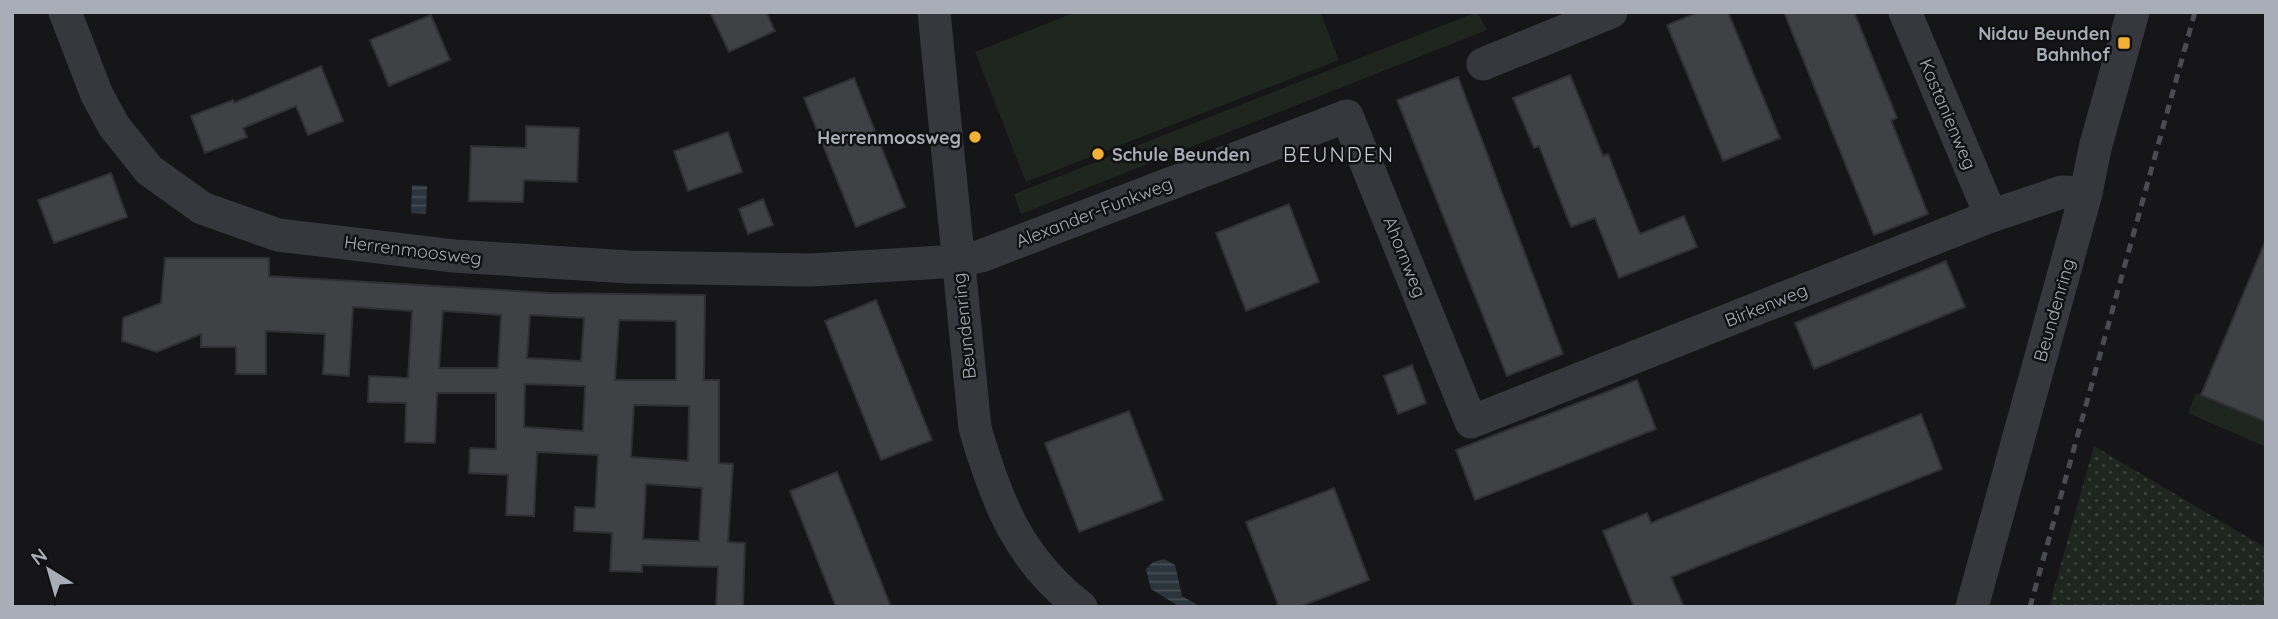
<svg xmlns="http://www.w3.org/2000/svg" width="2278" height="619" viewBox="0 0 2278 619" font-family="Quicksand,sans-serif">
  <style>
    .green { fill: #1e261f }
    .garden { fill: url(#garden-dots) }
    .water { fill: url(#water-rules) }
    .building { fill: #404145; stroke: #303034; stroke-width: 2; fill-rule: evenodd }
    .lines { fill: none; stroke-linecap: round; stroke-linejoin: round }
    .street { stroke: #37383d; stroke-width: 33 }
    .rail { stroke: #4a4c52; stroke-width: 5; stroke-dasharray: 9 7; stroke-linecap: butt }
    .poi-dot { fill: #f2b134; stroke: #111113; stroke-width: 2.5 }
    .labels { text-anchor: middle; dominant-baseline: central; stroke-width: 5; stroke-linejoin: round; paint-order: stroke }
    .poi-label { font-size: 18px; font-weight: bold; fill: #a8adb8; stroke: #111113; text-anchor: end }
    .street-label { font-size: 18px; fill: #a8adb8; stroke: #111113 }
    .quarter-label { font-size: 21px; letter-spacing: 2px; fill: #c9ccd4; stroke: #111113 }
  </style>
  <defs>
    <pattern id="garden-dots" width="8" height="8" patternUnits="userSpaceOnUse" patternTransform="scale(1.75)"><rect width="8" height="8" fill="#1e261f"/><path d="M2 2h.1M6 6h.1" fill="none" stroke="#3c433d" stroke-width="1.8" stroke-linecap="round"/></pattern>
    <pattern id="water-rules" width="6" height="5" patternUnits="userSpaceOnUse" patternTransform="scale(1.75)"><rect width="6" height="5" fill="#2c353c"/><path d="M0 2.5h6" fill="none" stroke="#485056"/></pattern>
  </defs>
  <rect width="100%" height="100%" fill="#161618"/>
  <g class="green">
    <polygon points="1076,12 1320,12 1339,60 1026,182 975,52"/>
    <polygon points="1477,12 1487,30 1021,214 1014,194"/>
    <polygon points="2196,393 2266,422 2266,447 2188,413"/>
  </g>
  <polygon class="garden" points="2094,446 2266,548 2266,607 2049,607"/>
  <g class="water">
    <polygon points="412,185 427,186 426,214 411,213"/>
    <polygon points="1164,559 1175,565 1182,596 1201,607 1180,607 1151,589 1146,569 1153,562"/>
  </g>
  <g class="building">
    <polygon points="710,12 766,12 775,31 729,52"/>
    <polygon points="1699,12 1728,12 1780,138 1723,161 1667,25"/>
    <polygon points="1784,12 1854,12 1897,118 1891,120 1928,214 1874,235"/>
    <polygon points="431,15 450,60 389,86 370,40"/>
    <polygon points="321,66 343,121 308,135 296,106 243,128 247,137 205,153 191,116 233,100 234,103"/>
    <polygon points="1570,75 1603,156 1608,154 1640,234 1684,216 1697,247 1619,278 1595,218 1571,227 1539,146 1534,148 1513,98"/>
    <polygon points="1458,77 1563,354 1507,376 1397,100"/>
    <polygon points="854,78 905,207 856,227 804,98"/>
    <polygon points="526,126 579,128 577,182 524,180 523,202 469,201 471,146 526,148"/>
    <polygon points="728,132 742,172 688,191 674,151"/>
    <polygon points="111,173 127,217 54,243 38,200"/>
    <polygon points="763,199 773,225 748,234 739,209"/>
    <polygon points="1289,204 1319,282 1246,311 1216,233"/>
    <polygon points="2265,242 2266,242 2266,422 2201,395"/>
    <path d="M 165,258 L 269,258 L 269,276 L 550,293 L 705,295 L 704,380 L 719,380 L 719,463 L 733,464 L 728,542 L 745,543 L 743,607 L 716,606 L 718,567 L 642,565 L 642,572 L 610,571 L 612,533 L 574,531 L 575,507 L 595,508 L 598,455 L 537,452 L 534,516 L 506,515 L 508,475 L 469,473 L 470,448 L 496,449 L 496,393 L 437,393 L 435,443 L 405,442 L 406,403 L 368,402 L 369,376 L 408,378 L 412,311 L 353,307 L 349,376 L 323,374 L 325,334 L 266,331 L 266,374 L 236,374 L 236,347 L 201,347 L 201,334 L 157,352 L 122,341 L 123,318 L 161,303 ZM 443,311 L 501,315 L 498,368 L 439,368 ZM 530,315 L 584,318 L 581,361 L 527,358 ZM 619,320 L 676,321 L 676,380 L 615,380 ZM 525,384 L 585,386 L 583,431 L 524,427 ZM 634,405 L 689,406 L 688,461 L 631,457 ZM 646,484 L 702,488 L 699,541 L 643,539 Z"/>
    <polygon points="1946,261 1965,307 1814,369 1795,323"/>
    <polygon points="876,300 932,440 881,460 825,321"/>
    <polygon points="1412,365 1426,403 1398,414 1384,376"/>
    <polygon points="1637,380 1656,429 1475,500 1456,450"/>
    <polygon points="1129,411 1163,500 1079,532 1045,443"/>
    <polygon points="1921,414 1942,469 1671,577 1684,607 1634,607 1603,531 1647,513 1651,523"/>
    <polygon points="837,472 864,539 891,607 836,607 790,491"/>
    <polygon points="1334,488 1369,580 1299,607 1279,607 1246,522"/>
  </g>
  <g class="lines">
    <g class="street">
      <polyline points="65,12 97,95 114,126 149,170 202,208 278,235 454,256 629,267 811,270 958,261 981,256 1347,116 1471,422 1991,216 2062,192 2086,193"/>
      <path d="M 934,12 L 975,428 C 996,500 1018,559 1081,607"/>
      <polyline points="1905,12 1991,216"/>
      <polyline points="1483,64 1611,12"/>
      <polyline points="1972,607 2086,193 2095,148 2133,12"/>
    </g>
    <polyline class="rail" points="2030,607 2195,12"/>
  </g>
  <g class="poi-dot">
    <rect x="2117" y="36" width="14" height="14" rx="3.5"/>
    <circle cx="975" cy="137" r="7"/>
    <circle cx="1098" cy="154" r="7"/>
  </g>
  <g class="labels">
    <g class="poi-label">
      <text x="2110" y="33">Nidau Beunden<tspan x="2110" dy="21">Bahnhof</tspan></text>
      <text x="961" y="137">Herrenmoosweg</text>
      <text x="1112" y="154" text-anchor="start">Schule Beunden</text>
    </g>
    <g class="street-label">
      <text transform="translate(1948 114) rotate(67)">Kastanienweg</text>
      <text transform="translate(1094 212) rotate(-21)">Alexander-Funkweg</text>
      <text transform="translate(413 250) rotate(7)">Herrenmoosweg</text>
      <text transform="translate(1405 257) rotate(68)">Ahornweg</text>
      <text transform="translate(1766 305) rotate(-22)">Birkenweg</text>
      <text transform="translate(2054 310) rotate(-74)">Beundenring</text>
      <text transform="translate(964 326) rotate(-96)">Beundenring</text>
    </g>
    <g class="quarter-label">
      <text x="1339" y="154">BEUNDEN</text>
    </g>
  </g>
  <rect width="2278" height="619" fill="none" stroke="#a8adb8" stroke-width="28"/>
  <g transform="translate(49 570) rotate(323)" stroke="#111113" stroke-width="5" paint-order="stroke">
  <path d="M0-5L12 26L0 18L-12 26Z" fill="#a8adb8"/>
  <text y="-10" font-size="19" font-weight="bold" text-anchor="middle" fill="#a8adb8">N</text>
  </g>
</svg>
